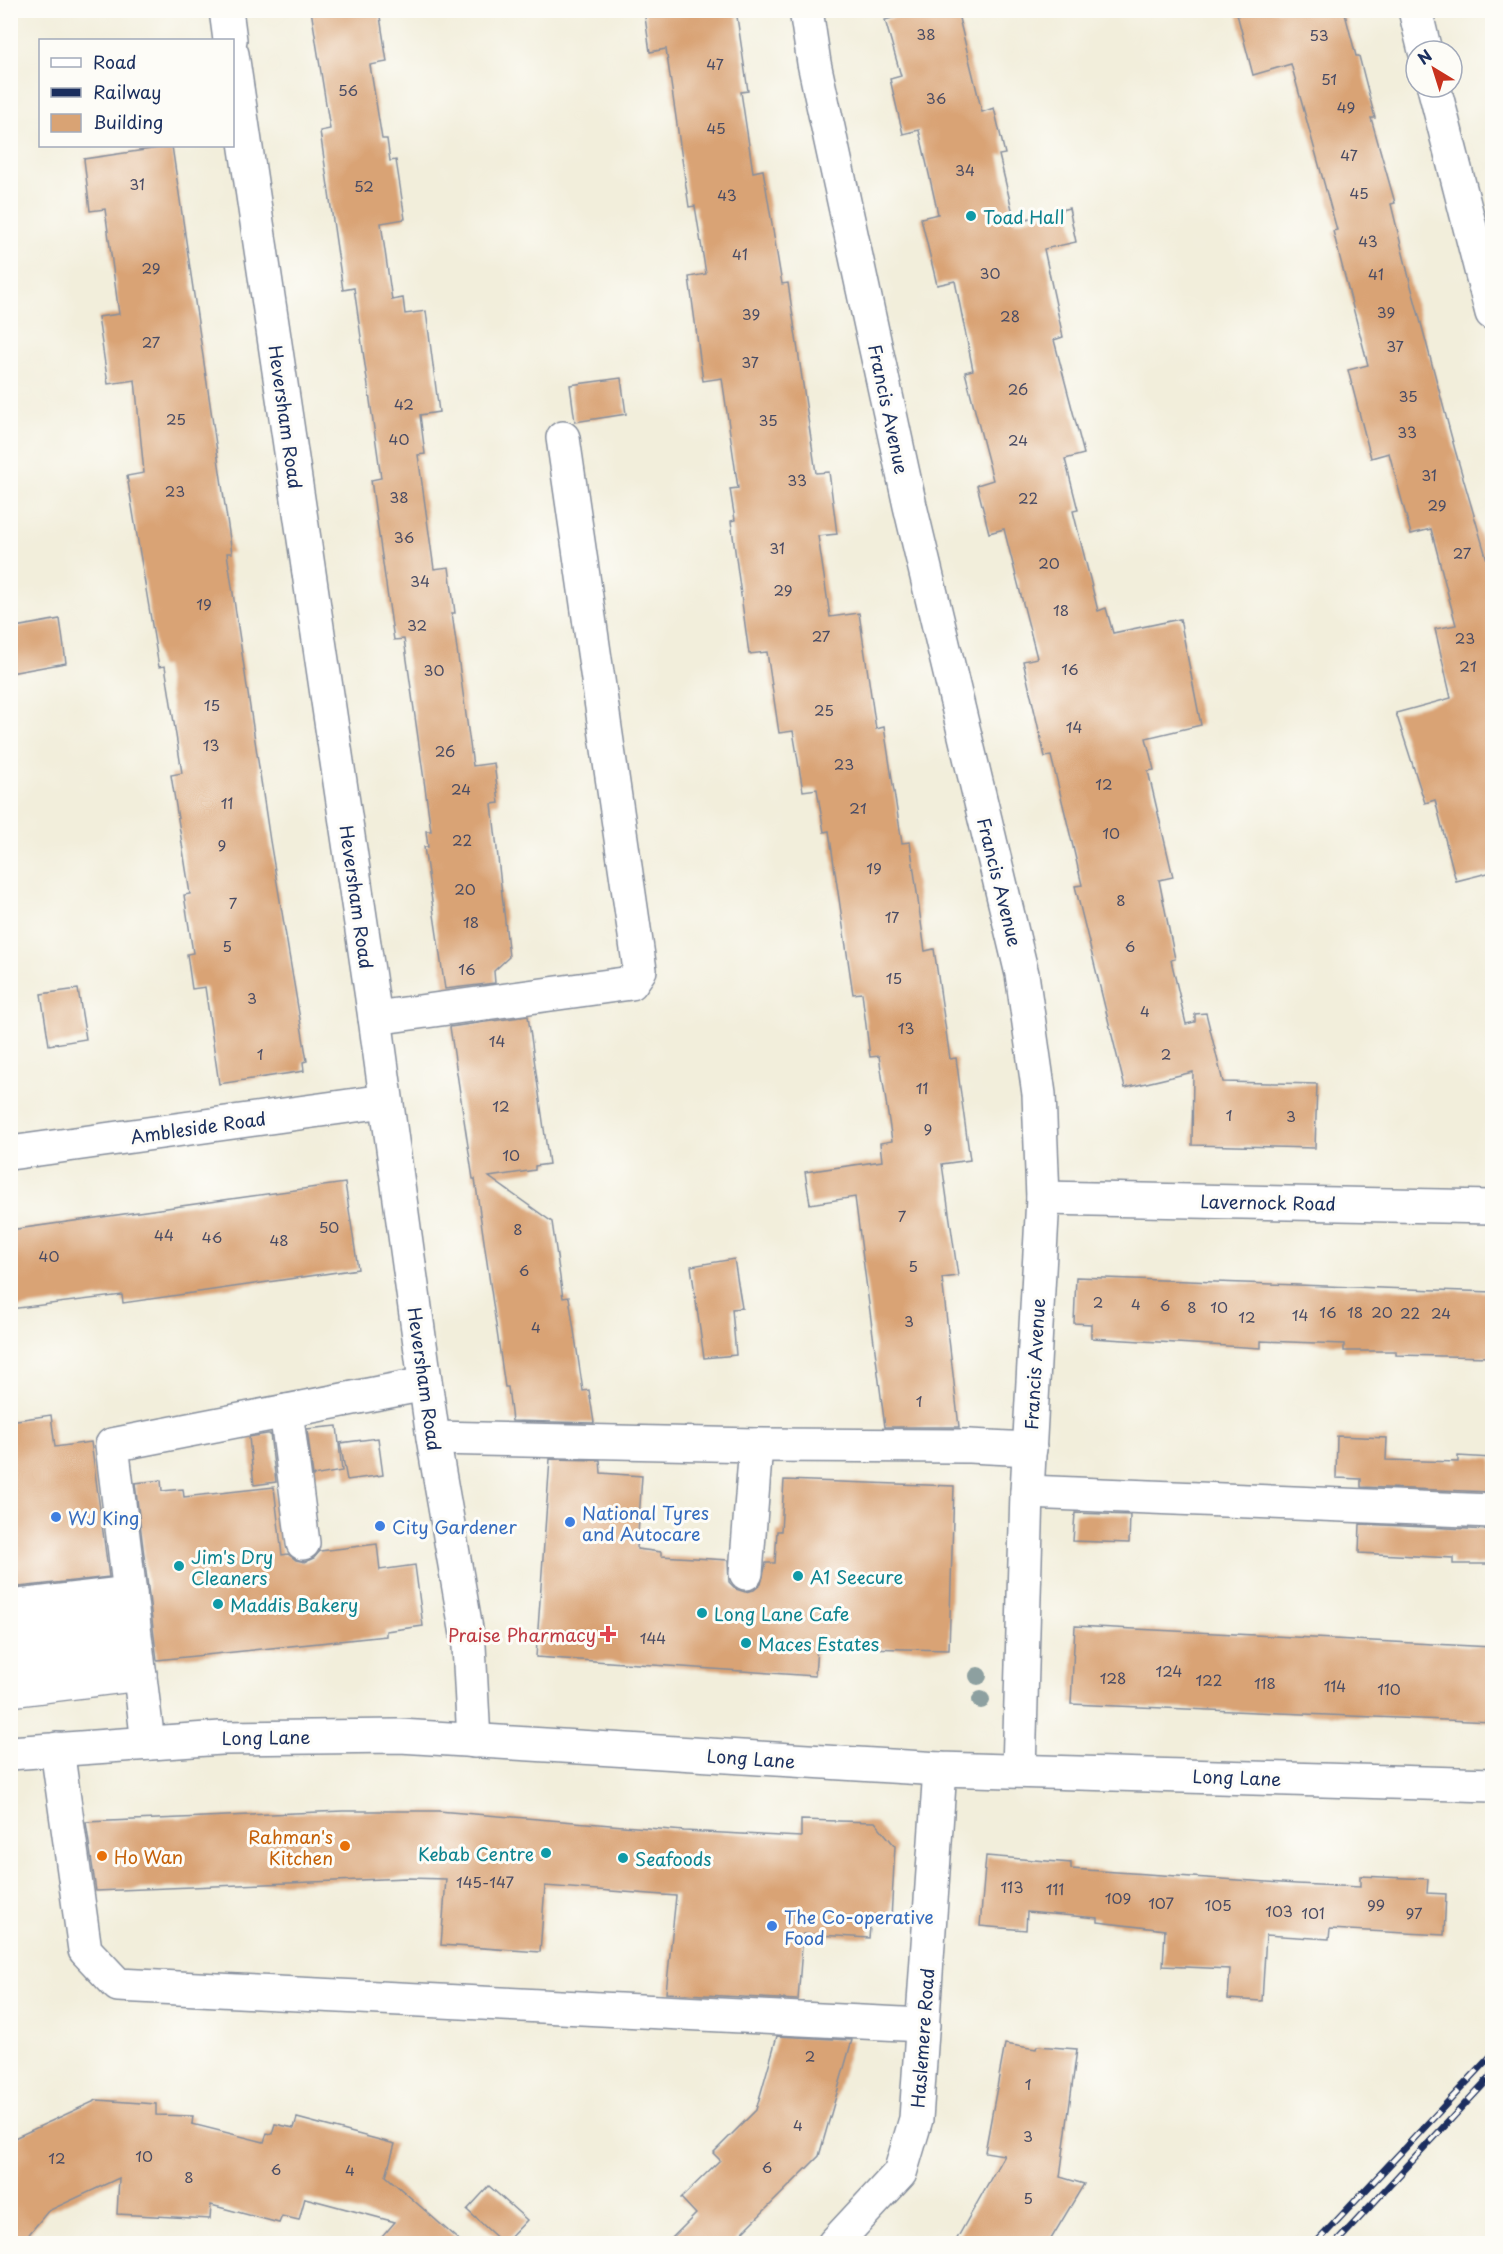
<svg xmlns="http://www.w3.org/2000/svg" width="1503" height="2254" viewBox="0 0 1503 2254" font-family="'Playpen Sans',sans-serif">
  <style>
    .building { fill: #d9a374 }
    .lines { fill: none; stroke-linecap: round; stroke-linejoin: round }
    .minor-casing { stroke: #868e9c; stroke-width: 36 }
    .minor { stroke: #fff; stroke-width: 33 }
    .rail-casing { stroke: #1b2f5e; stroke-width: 7 }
    .rail { stroke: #fdfcf7; stroke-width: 4.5; stroke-dasharray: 14; stroke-linecap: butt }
    .tree { fill: #8da0a0 }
    .culture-dot { fill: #0f9aa8; stroke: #fdfcf7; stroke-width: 2 }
    .shop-dot { fill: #3f7fe0; stroke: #fdfcf7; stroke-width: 2 }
    .health-dot { fill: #e0444e; stroke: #fdfcf7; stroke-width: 2 }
    .food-dot { fill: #e8710a; stroke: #fdfcf7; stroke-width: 2 }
    .labels { text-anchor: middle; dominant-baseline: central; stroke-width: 6; stroke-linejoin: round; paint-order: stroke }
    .number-label { font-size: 15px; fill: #4a4c64 }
    .culture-label { font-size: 18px; fill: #0d838f; stroke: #fdfcf7; text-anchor: start }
    .street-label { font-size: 18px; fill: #1b2f5e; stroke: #fdfcf7 }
    .shop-label { font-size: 18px; fill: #366cbe; stroke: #fdfcf7; text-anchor: start }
    .health-label { font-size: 18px; fill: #be3a42; stroke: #fdfcf7; text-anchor: end }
    .food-label { font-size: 18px; fill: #c56008; stroke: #fdfcf7; text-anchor: end }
  </style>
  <rect width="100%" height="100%" fill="#fdfcf7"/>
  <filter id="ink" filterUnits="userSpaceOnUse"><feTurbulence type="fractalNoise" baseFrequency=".0167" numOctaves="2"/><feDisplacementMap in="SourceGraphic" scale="12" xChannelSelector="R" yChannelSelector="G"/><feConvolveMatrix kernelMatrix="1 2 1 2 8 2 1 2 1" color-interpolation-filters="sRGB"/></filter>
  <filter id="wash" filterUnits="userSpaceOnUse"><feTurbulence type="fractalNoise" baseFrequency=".008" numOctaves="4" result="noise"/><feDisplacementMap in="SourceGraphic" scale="24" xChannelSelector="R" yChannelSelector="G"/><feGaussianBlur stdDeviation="1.35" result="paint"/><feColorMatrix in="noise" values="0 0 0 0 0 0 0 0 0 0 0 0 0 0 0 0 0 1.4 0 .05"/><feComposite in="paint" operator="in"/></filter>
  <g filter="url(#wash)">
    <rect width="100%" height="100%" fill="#f2eedb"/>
    <g id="blocks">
      <g class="building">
        <polygon points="311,10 379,10 387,62 370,65 382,139 387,139 390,161 396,160 405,219 381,223 392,300 403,298 405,314 426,311 439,412 420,415 425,454 418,455 434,569 449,567 455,613 452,613 473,766 494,763 499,803 492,804 509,957 494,971 495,983 445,989 424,847 428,847 426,831 431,831 423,773 404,639 394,640 371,480 381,478 354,288 343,290 320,131 330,129"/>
        <polygon points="644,10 736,10 748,91 741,92 753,172 763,170 782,284 788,283 816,473 829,472 837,534 818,536 830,617 859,613 876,729 884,727 902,843 910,842 925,951 934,949 950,1059 956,1058 970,1160 942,1164 958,1276 942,1278 959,1427 885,1427 855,1197 810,1204 805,1172 882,1161 880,1143 892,1141 879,1056 870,1057 862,993 853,994 829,831 824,832 817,789 803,791 793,731 779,733 767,652 749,654 731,521 735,520 730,489 738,488 722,378 703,381 689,277 706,274 695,206 689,207 666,49 650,52"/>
        <polygon points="921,10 957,10 982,112 994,108 1005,154 999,155 1015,222 1069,208 1076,242 1044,249 1063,337 1054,340 1084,454 1065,459 1078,510 1073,511 1098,611 1106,608 1113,633 1180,619 1201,725 1146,738 1154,770 1148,771 1173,877 1159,880 1175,959 1171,960 1186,1024 1195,1022 1195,1014 1206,1013 1223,1082 1317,1084 1315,1148 1192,1145 1193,1072 1125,1088 1075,886 1082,885 1066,817 1051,756 1045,757 1023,661 1037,658 1004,529 989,533 977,485 993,480 965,372 973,370 955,281 937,285 921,218 938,214 919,130 903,134 890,79 901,76 885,20"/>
        <polygon points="1236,10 1344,10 1356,56 1359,56 1375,118 1371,118 1395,203 1391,204 1411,286 1455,450 1492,577 1492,872 1456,881 1435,800 1425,803 1396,713 1451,698 1435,629 1456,625 1431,529 1411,534 1389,453 1371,458 1348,370 1368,365 1333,231 1337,230 1291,64 1253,75"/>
        <polygon points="172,146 232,553 227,553 270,841 307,1061 303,1062 304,1071 219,1084 205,987 192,989 187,954 193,953 184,895 190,894 171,775 182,773 165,666 159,667 127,476 144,473 135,380 108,384 98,317 119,314 105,209 90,211 84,159"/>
        <polygon points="621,378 626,414 575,422 570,385"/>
        <polygon points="60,619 66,663 10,673 10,628"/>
        <polygon points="78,989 86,1039 49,1045 41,994"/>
        <polygon points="528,1016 549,1164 535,1166 535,1170 489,1177 552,1222 563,1298 569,1297 583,1391 589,1390 594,1423 512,1421 508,1387 505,1387 475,1179 473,1179 450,1027"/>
        <polygon points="345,1183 358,1269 123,1303 122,1295 10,1309 10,1230"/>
        <polygon points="734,1259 742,1308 732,1309 736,1355 704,1358 691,1266"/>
        <polygon points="1076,1277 1492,1292 1492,1357 1396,1355 1396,1351 1344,1351 1344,1344 1261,1341 1261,1348 1091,1338 1091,1324 1074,1323"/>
        <polygon points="51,1415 55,1447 91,1442 109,1577 10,1588 10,1421"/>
        <polygon points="337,1426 342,1471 313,1476 307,1429"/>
        <polygon points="267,1434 270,1434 276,1482 254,1485 249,1437"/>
        <polygon points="1337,1436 1387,1438 1386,1460 1458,1462 1458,1456 1492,1458 1492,1492 1361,1487 1361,1479 1336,1478"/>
        <polygon points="378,1438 383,1475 347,1480 340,1443"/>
        <polygon points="550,1459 600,1460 601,1473 642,1476 637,1549 661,1552 661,1556 728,1560 729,1582 736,1589 745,1592 754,1590 761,1584 766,1563 775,1563 777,1531 781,1531 784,1480 954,1486 949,1650 817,1647 815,1676 536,1657"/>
        <polygon points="161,1480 162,1491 183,1489 184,1497 274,1487 282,1555 288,1554 296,1560 305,1562 314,1558 320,1551 377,1544 380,1570 415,1565 423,1626 386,1631 386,1636 157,1660 135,1483"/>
        <polygon points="1075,1513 1130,1515 1129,1543 1073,1541"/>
        <polygon points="1360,1524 1490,1530 1489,1564 1453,1564 1453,1558 1359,1553"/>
        <polygon points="1075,1626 1492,1647 1492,1722 1071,1704"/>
        <polygon points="343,1811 438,1811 684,1831 801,1837 801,1820 875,1822 895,1846 891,1919 871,1917 869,1938 803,1934 798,2000 666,1993 676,1896 545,1886 540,1952 441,1945 446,1879 406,1878 96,1891 86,1822"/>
        <polygon points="986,1856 1071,1863 1071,1869 1297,1884 1360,1887 1360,1876 1428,1879 1427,1893 1446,1894 1444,1935 1330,1929 1329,1939 1266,1935 1262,2001 1228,1999 1230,1969 1163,1966 1165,1930 1098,1922 1098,1918 1027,1912 1026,1930 980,1926"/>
        <polygon points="777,2036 852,2040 819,2156 731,2244 666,2244 696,2214 681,2198 720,2160 713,2153 756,2110"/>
        <polygon points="1005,2044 1036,2049 1037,2046 1077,2049 1060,2177 1084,2184 1048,2244 954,2244 1004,2155 985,2152"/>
        <polygon points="97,2100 156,2104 156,2115 193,2116 192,2124 264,2142 267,2133 272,2134 275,2124 294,2128 297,2118 395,2144 386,2176 463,2244 376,2244 395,2222 305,2198 299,2220 282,2216 279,2223 211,2205 210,2219 117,2214 119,2178 48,2211 21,2244 10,2244 10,2140"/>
        <polygon points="489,2186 527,2220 504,2244 467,2210"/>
      </g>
    </g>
  </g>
  <g filter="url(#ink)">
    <use href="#blocks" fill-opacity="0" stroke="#868e9c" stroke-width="1.5"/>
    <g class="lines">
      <g class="minor-casing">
        <g id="minor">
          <polyline points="226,10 230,40"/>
          <polyline points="806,10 814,63 910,506 1022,974 1039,1094 1043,1198 1027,1492 1019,1770"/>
          <polyline points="1415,10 1425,51"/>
          <polyline points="232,54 375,1018 433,1438 469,1646 474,1741"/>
          <polyline points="1434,87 1492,313"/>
          <polyline points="375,1018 631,983 640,970 563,438"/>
          <polyline points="10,1153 385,1101"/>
          <polyline points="1043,1198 1492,1207"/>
          <polyline points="286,1411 303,1543"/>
          <polyline points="433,1438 756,1445 969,1446 1030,1449"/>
          <polyline points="1027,1492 1492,1511"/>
          <polyline points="746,1573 756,1445"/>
          <polyline points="10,1607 130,1593"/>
          <polyline points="10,1633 133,1619"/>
          <polyline points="10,1661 136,1646"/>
          <polyline points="10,1690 140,1674"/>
          <polyline points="148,1743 112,1445 425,1384"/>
          <polyline points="57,1749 85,1950 118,1985 923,2025"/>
          <polyline points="10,1753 221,1738 400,1736 940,1769 1492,1785"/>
          <polyline points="834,2244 900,2173 916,2119 940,1769"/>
        </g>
      </g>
      <use href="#minor" class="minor"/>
      <g class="rail-casing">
        <g id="rail">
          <polyline points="1315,2244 1492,2055"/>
          <polyline points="1335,2244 1492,2075"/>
        </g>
      </g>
      <use href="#rail" class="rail"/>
    </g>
    <g class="tree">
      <circle cx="978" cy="1676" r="9"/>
      <circle cx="981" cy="1700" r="9"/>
    </g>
  </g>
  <g class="culture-dot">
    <circle cx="971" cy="216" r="6"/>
    <circle cx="179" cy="1566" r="6"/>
    <circle cx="798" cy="1576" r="6"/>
    <circle cx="218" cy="1604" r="6"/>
    <circle cx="702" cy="1613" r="6"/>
    <circle cx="746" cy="1643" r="6"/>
    <circle cx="546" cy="1853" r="6"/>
    <circle cx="623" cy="1858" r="6"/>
  </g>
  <g class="shop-dot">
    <circle cx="56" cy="1517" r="6"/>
    <circle cx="570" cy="1522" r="6"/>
    <circle cx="380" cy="1526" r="6"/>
    <circle cx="772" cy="1926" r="6"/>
  </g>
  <path class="health-dot" d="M605 1625h6v6h6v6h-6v6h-6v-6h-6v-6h6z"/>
  <g class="food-dot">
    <circle cx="345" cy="1846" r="6"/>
    <circle cx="102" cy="1856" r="6"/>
  </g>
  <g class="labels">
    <g class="number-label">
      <text x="926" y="33">38</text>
      <text x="1319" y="34">53</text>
      <text x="715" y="63">47</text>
      <text x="1329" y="78">51</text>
      <text x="348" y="89">56</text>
      <text x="936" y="97">36</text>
      <text x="1346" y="106">49</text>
      <text x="716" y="127">45</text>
      <text x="1349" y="154">47</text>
      <text x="965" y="169">34</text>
      <text x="137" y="183">31</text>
      <text x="364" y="185">52</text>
      <text x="1359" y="192">45</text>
      <text x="727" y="194">43</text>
      <text x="1368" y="240">43</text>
      <text x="740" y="253">41</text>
      <text x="151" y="267">29</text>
      <text x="990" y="272">30</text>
      <text x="1376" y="273">41</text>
      <text x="1386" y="311">39</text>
      <text x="751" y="313">39</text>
      <text x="1010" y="315">28</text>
      <text x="151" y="341">27</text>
      <text x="1395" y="345">37</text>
      <text x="750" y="361">37</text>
      <text x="1018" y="388">26</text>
      <text x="1408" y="395">35</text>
      <text x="404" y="403">42</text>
      <text x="176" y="418">25</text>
      <text x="768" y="419">35</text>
      <text x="1407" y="431">33</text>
      <text x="399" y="438">40</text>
      <text x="1018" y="439">24</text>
      <text x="1429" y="474">31</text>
      <text x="797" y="479">33</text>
      <text x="175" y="490">23</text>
      <text x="399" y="496">38</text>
      <text x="1028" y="497">22</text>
      <text x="1437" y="504">29</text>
      <text x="404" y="536">36</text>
      <text x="777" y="547">31</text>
      <text x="1462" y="552">27</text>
      <text x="1049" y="562">20</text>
      <text x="420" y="580">34</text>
      <text x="783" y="589">29</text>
      <text x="204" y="603">19</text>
      <text x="1061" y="609">18</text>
      <text x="417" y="624">32</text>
      <text x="821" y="635">27</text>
      <text x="1465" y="637">23</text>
      <text x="1468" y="665">21</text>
      <text x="1070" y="668">16</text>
      <text x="434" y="669">30</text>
      <text x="212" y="704">15</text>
      <text x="824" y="709">25</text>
      <text x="1074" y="726">14</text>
      <text x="211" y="744">13</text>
      <text x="445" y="750">26</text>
      <text x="844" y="763">23</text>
      <text x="1104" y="783">12</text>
      <text x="461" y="788">24</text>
      <text x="227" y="802">11</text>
      <text x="858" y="807">21</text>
      <text x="1111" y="832">10</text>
      <text x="462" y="839">22</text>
      <text x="222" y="844">9</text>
      <text x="874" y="867">19</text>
      <text x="465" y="888">20</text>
      <text x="1121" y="899">8</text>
      <text x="233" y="902">7</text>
      <text x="892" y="916">17</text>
      <text x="471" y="921">18</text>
      <text x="227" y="945">5</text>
      <text x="1130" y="945">6</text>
      <text x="467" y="968">16</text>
      <text x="894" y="977">15</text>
      <text x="252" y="997">3</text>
      <text x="1145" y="1010">4</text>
      <text x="906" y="1027">13</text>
      <text x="497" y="1040">14</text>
      <text x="260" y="1053">1</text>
      <text x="1166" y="1053">2</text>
      <text x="922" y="1087">11</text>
      <text x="501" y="1105">12</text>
      <text x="1229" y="1114">1</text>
      <text x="1291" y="1115">3</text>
      <text x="928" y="1128">9</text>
      <text x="511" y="1154">10</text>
      <text x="902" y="1215">7</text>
      <text x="329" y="1226">50</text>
      <text x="518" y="1228">8</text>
      <text x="164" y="1234">44</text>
      <text x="212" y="1236">46</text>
      <text x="279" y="1239">48</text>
      <text x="49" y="1255">40</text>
      <text x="913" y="1265">5</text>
      <text x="524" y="1269">6</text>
      <text x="1098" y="1301">2</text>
      <text x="1136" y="1303">4</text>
      <text x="1165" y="1304">6</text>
      <text x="1192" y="1306">8</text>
      <text x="1219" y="1306">10</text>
      <text x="1328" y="1311">16</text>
      <text x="1355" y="1311">18</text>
      <text x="1382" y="1311">20</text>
      <text x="1410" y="1312">22</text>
      <text x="1441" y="1312">24</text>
      <text x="1300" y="1314">14</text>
      <text x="1247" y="1316">12</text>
      <text x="909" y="1320">3</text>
      <text x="536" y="1326">4</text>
      <text x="919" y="1400">1</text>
      <text x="653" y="1637">144</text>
      <text x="1169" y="1670">124</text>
      <text x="1113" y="1677">128</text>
      <text x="1209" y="1679">122</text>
      <text x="1265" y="1682">118</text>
      <text x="1335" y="1685">114</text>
      <text x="1389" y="1688">110</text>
      <text x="485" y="1881">145-147</text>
      <text x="1012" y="1886">113</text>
      <text x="1055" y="1888">111</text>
      <text x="1118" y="1897">109</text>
      <text x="1161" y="1902">107</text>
      <text x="1218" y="1904">105</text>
      <text x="1376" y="1904">99</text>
      <text x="1279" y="1910">103</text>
      <text x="1313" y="1912">101</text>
      <text x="1414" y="1912">97</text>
      <text x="810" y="2055">2</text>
      <text x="1028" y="2083">1</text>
      <text x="798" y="2124">4</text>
      <text x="1028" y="2135">3</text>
      <text x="144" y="2155">10</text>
      <text x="57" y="2157">12</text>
      <text x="767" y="2166">6</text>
      <text x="276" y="2168">6</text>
      <text x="350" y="2169">4</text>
      <text x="189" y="2176">8</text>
      <text x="1028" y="2197">5</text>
    </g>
    <g class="culture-label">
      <text x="983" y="216">Toad Hall</text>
      <text x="191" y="1556">Jim's Dry<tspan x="191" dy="21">Cleaners</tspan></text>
      <text x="810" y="1576">A1 Seecure</text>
      <text x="230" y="1604">Maddis Bakery</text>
      <text x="714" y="1613">Long Lane Cafe</text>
      <text x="758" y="1643">Maces Estates</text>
      <text x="534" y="1853" text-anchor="end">Kebab Centre</text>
      <text x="635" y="1858">Seafoods</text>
    </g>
    <g class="street-label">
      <text transform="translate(889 409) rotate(78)">Francis Avenue</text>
      <text transform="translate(286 417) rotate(82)">Heversham Road</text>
      <text transform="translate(1000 882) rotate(76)">Francis Avenue</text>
      <text transform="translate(357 897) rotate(82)">Heversham Road</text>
      <text transform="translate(198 1127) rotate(-8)">Ambleside Road</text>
      <text transform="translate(1268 1202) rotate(1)">Lavernock Road</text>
      <text transform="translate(1034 1364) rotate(-87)">Francis Avenue</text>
      <text transform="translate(425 1379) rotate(82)">Heversham Road</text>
      <text transform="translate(266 1737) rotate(-1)">Long Lane</text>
      <text transform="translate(751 1758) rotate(4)">Long Lane</text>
      <text transform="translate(1237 1777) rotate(2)">Long Lane</text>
      <text transform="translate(922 2038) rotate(-86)">Haslemere Road</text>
    </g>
    <g class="shop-label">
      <text x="582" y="1512">National Tyres<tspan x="582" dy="21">and Autocare</tspan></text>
      <text x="68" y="1517">WJ King</text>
      <text x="392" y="1526">City Gardener</text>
      <text x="784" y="1916">The Co-operative<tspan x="784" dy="21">Food</tspan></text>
    </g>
    <g class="health-label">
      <text x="596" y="1634">Praise Pharmacy</text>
    </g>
    <g class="food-label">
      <text x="333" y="1836">Rahman's<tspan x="333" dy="21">Kitchen</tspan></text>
      <text x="114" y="1856" text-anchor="start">Ho Wan</text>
    </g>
  </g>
  <rect width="1503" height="2254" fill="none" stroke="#fdfcf7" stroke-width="36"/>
  <rect x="39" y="39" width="195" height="108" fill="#fdfcf7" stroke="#a3aaba" stroke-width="1.5"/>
  <rect x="51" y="58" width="30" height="9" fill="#ffffff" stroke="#a3aaba" stroke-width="1.5"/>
  <text x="93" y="69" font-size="18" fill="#1b2f5e">Road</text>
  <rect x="51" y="88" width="30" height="9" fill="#1b2f5e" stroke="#a3aaba" stroke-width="1.5"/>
  <text x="93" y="99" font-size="18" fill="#1b2f5e">Railway</text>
  <rect x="51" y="114" width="30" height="18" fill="#d9a374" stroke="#a3aaba" stroke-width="1.5"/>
  <text x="93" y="129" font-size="18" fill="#1b2f5e">Building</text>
  <g transform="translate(1434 69) rotate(322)"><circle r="28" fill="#fdfcf7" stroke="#a3aaba" stroke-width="1.5"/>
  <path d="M0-4.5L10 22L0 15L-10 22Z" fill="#c8321e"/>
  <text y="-9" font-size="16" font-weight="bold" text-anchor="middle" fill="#1b2f5e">N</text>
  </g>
</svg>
